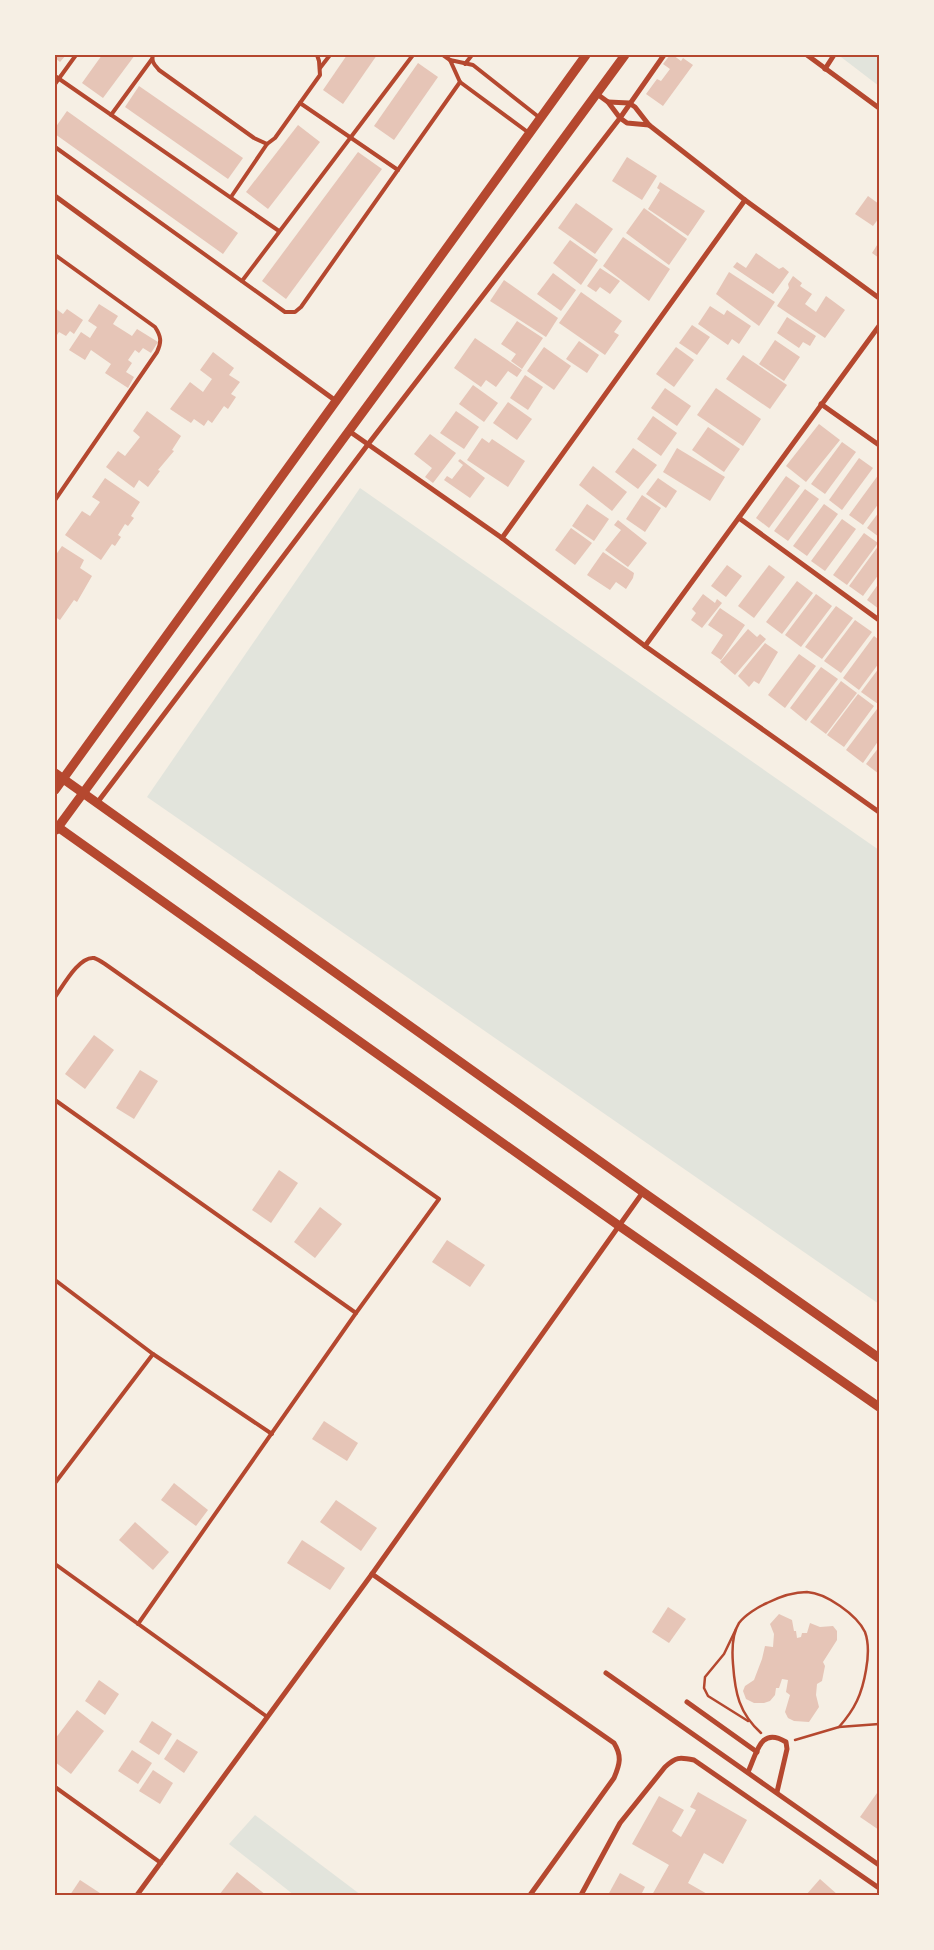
<svg xmlns="http://www.w3.org/2000/svg" width="934" height="1950" viewBox="0 0 934 1950" font-family="'Fira Sans Condensed',sans-serif">
  <style>
    .green { fill: #e2e4dc }
    .building { fill: #e6c5b7 }
    .lines { fill: none; stroke-linecap: round; stroke-linejoin: round }
    .path { stroke: #b5482f; stroke-width: 2.5 }
    .service { stroke: #b5482f; stroke-width: 4 }
    .minor { stroke: #b5482f; stroke-width: 5 }
    .tertiary { stroke: #b5482f; stroke-width: 9 }
    .neatline { fill: none; stroke: #b5482f; stroke-width: 2 }
  </style>
  <rect width="100%" height="100%" fill="#f6efe4"/>
  <g class="green">
    <polygon points="843,55 879,55 879,86 841,57"/>
    <polygon points="360,488 879,850 879,1304 147,797"/>
    <polygon points="255,1815 361,1895 294,1895 229,1844"/>
  </g>
  <g class="building">
    <polygon points="55,55 66,55 60,62 55,58"/>
    <polygon points="102,55 135,55 103,98 82,83"/>
    <polygon points="347,55 377,55 343,104 323,90"/>
    <polygon points="670,55 673,55 681,61 683,58 693,65 663,106 646,94 657,79 661,81 670,69 663,64"/>
    <polygon points="418,63 438,77 394,140 374,126"/>
    <polygon points="139,86 243,158 228,179 125,107"/>
    <polygon points="67,111 238,233 223,254 55,134 55,128"/>
    <polygon points="298,125 320,142 268,209 246,192"/>
    <polygon points="358,152 382,169 286,299 262,281"/>
    <polygon points="627,157 657,176 642,200 612,181"/>
    <polygon points="660,182 705,211 688,236 648,209 660,190 657,188"/>
    <polygon points="868,196 879,204 879,218 873,226 855,214"/>
    <polygon points="576,203 613,229 595,254 558,228"/>
    <polygon points="644,208 687,239 669,265 626,233"/>
    <polygon points="623,237 670,269 649,301 603,266"/>
    <polygon points="570,240 598,260 581,285 553,263"/>
    <polygon points="879,242 879,258 872,253"/>
    <polygon points="756,253 779,269 783,267 789,272 773,294 733,267 737,262 746,268"/>
    <polygon points="600,268 620,281 610,294 600,287 596,292 587,286"/>
    <polygon points="729,272 775,302 759,326 716,294"/>
    <polygon points="553,273 576,290 561,311 537,294"/>
    <polygon points="793,276 802,283 800,286 812,294 805,304 816,312 826,296 845,310 825,338 777,306 789,288 788,284"/>
    <polygon points="504,280 558,318 546,337 490,301"/>
    <polygon points="581,292 622,321 614,332 619,335 605,355 559,323"/>
    <polygon points="99,304 118,316 113,324 132,336 137,329 158,342 151,353 143,348 139,353 135,350 128,360 132,363 126,372 134,377 128,388 105,373 111,364 91,350 85,360 69,350 81,332 90,338 97,327 88,321"/>
    <polygon points="710,306 724,315 727,310 751,326 739,344 732,339 728,345 698,324"/>
    <polygon points="55,308 63,314 67,309 83,320 74,334 70,331 66,336 59,332 55,338"/>
    <polygon points="787,317 816,336 810,346 803,342 799,348 777,333"/>
    <polygon points="517,321 543,338 522,369 511,361 516,354 501,344"/>
    <polygon points="692,325 710,337 697,355 679,343"/>
    <polygon points="475,338 522,370 517,377 508,371 496,387 486,380 481,387 454,368"/>
    <polygon points="775,340 800,357 784,381 759,364"/>
    <polygon points="579,341 599,355 587,373 566,359"/>
    <polygon points="544,347 571,366 554,390 527,371"/>
    <polygon points="676,347 694,360 674,387 656,374"/>
    <polygon points="213,352 234,368 229,375 240,382 231,394 236,397 228,409 224,406 212,423 208,420 204,426 194,419 191,423 170,409 190,382 203,392 212,379 200,370"/>
    <polygon points="743,355 787,385 770,409 726,379"/>
    <polygon points="525,375 543,387 528,410 510,398"/>
    <polygon points="473,385 498,403 484,422 459,404"/>
    <polygon points="665,388 691,406 677,426 651,408"/>
    <polygon points="716,388 761,419 743,446 697,415"/>
    <polygon points="508,402 532,419 517,440 493,423"/>
    <polygon points="147,411 181,436 172,450 174,451 158,470 160,471 148,487 139,480 134,488 106,467 118,451 125,456 140,437 133,431"/>
    <polygon points="456,411 479,427 464,449 440,433"/>
    <polygon points="653,416 677,433 661,456 637,439"/>
    <polygon points="819,424 840,440 806,482 786,466"/>
    <polygon points="708,427 740,449 724,472 692,450"/>
    <polygon points="430,434 456,453 433,483 425,477 432,468 414,454"/>
    <polygon points="482,438 489,443 492,439 525,461 508,487 467,460"/>
    <polygon points="842,442 856,452 825,494 811,484"/>
    <polygon points="633,448 657,465 638,489 615,472"/>
    <polygon points="677,448 725,477 710,501 663,472"/>
    <polygon points="859,458 873,468 842,510 829,500"/>
    <polygon points="460,459 485,478 470,498 444,480 447,476 452,479 463,465 458,461"/>
    <polygon points="593,466 627,492 612,511 579,485"/>
    <polygon points="879,474 879,503 863,525 849,515"/>
    <polygon points="786,476 800,486 769,528 756,518"/>
    <polygon points="105,478 140,502 131,516 134,518 128,526 125,524 118,535 121,537 115,546 112,544 101,560 65,535 82,511 90,516 100,502 92,497"/>
    <polygon points="658,478 677,491 666,508 646,494"/>
    <polygon points="805,489 819,499 788,541 774,531"/>
    <polygon points="642,495 661,508 645,532 626,519"/>
    <polygon points="587,504 609,519 594,541 572,526"/>
    <polygon points="824,504 838,514 807,556 793,546"/>
    <polygon points="879,512 879,537 867,528"/>
    <polygon points="842,519 856,529 825,571 811,561"/>
    <polygon points="618,520 647,543 628,567 605,550 621,530 614,525"/>
    <polygon points="571,528 592,543 575,565 555,550"/>
    <polygon points="864,533 878,543 847,585 833,575"/>
    <polygon points="879,545 879,574 863,596 849,586"/>
    <polygon points="62,546 84,560 80,568 92,576 77,602 74,600 60,620 55,617 55,556"/>
    <polygon points="603,552 634,573 633,578 626,589 616,582 610,590 587,575"/>
    <polygon points="727,565 742,576 726,597 711,586"/>
    <polygon points="769,565 785,577 754,618 738,606"/>
    <polygon points="797,581 813,593 782,634 766,622"/>
    <polygon points="879,583 879,609 867,600"/>
    <polygon points="703,594 715,603 717,599 722,603 702,628 691,620 696,613 692,609"/>
    <polygon points="816,594 832,606 801,647 785,635"/>
    <polygon points="836,606 853,618 822,659 805,647"/>
    <polygon points="720,608 745,625 721,660 711,653 723,635 708,625"/>
    <polygon points="855,620 872,632 841,673 824,661"/>
    <polygon points="748,629 757,637 760,634 766,639 735,675 720,662"/>
    <polygon points="874,636 879,640 879,663 859,690 843,678"/>
    <polygon points="765,643 778,652 759,684 754,681 749,687 738,676"/>
    <polygon points="799,654 816,666 785,708 768,695"/>
    <polygon points="821,667 838,679 806,721 790,708"/>
    <polygon points="879,668 879,702 878,704 861,692"/>
    <polygon points="841,681 857,693 826,734 810,722"/>
    <polygon points="858,694 874,706 844,747 827,735"/>
    <polygon points="877,709 879,710 879,740 863,763 846,750"/>
    <polygon points="879,747 879,774 866,764"/>
    <polygon points="94,1035 114,1050 85,1089 65,1074"/>
    <polygon points="140,1070 158,1081 134,1119 116,1108"/>
    <polygon points="279,1170 298,1183 271,1223 252,1210"/>
    <polygon points="320,1207 342,1224 315,1258 294,1242"/>
    <polygon points="447,1240 485,1265 470,1287 432,1262"/>
    <polygon points="324,1421 358,1443 347,1461 312,1439"/>
    <polygon points="174,1483 208,1510 196,1526 161,1500"/>
    <polygon points="336,1500 377,1528 361,1551 320,1522"/>
    <polygon points="135,1522 169,1552 153,1570 119,1540"/>
    <polygon points="302,1540 345,1568 330,1590 287,1563"/>
    <polygon points="668,1607 686,1619 669,1643 652,1632"/>
    <polygon points="779,1614 792,1620 794,1631 796,1631 797,1638 801,1637 802,1633 807,1633 810,1623 820,1627 833,1626 837,1631 837,1640 823,1662 825,1666 822,1681 817,1684 816,1695 819,1707 809,1722 794,1721 788,1718 785,1712 790,1695 786,1692 788,1680 782,1679 779,1688 776,1688 775,1695 770,1701 764,1703 754,1703 746,1699 743,1691 745,1686 754,1680 762,1659 765,1646 773,1647 774,1634 770,1624"/>
    <polygon points="99,1680 119,1694 105,1715 85,1701"/>
    <polygon points="77,1710 104,1731 71,1774 55,1762 55,1739"/>
    <polygon points="152,1721 172,1734 159,1755 139,1742"/>
    <polygon points="177,1739 198,1752 184,1773 164,1759"/>
    <polygon points="132,1750 152,1763 138,1784 118,1771"/>
    <polygon points="153,1770 173,1783 160,1804 139,1791"/>
    <polygon points="698,1792 747,1820 723,1864 704,1853 688,1883 709,1895 652,1895 669,1865 632,1844 659,1796 684,1810 672,1831 681,1837 696,1810 690,1807"/>
    <polygon points="877,1793 879,1794 879,1830 860,1817"/>
    <polygon points="237,1872 266,1895 219,1895"/>
    <polygon points="620,1873 645,1887 641,1895 608,1895"/>
    <polygon points="820,1879 838,1895 806,1895"/>
    <polygon points="80,1880 103,1895 70,1895"/>
  </g>
  <g class="lines">
    <g class="path">
      <polyline points="736,1629 724,1654 705,1677 704,1688 708,1696 748,1721"/>
      <path d="M 761,1733 C 739,1713 735,1693 733,1664 C 732,1652 732,1634 739,1623 C 745,1615 758,1607 767,1603 C 779,1597 793,1592 807,1592 C 826,1593 857,1615 865,1632 C 869,1643 868,1659 866,1670 C 862,1694 855,1709 839,1727"/>
      <polyline points="795,1740 839,1727 879,1724"/>
    </g>
    <g class="service">
      <path d="M 153,55 C 151,62 155,65 159,70 L 254,138 L 267,144 L 275,138 L 320,75 L 319,61 L 317,55"/>
      <polyline points="443,55 450,60"/>
      <polyline points="465,64 472,55"/>
      <polyline points="320,68 330,55"/>
      <polyline points="55,76 279,231"/>
      <polyline points="55,84 76,55"/>
      <polyline points="300,103 398,170"/>
      <polyline points="111,115 152,59"/>
      <polyline points="529,133 460,82 450,60 473,65 540,118"/>
      <polyline points="55,147 285,312 295,312 301,307 460,82"/>
      <polyline points="231,197 267,144"/>
      <path d="M 55,255 L 155,327 C 161,336 162,342 157,352 L 55,500"/>
      <polyline points="242,281 413,55"/>
      <path d="M 55,997 C 63,986 79,956 94,958 C 97,959 102,962 105,964 L 439,1199 L 356,1313 L 138,1624"/>
      <polyline points="55,1100 356,1313"/>
      <polyline points="55,1280 153,1354 272,1434"/>
      <polyline points="55,1483 153,1354"/>
      <polyline points="55,1564 266,1716"/>
      <polyline points="55,1787 161,1863"/>
    </g>
    <g class="minor">
      <polyline points="807,55 879,108"/>
      <polyline points="825,69 834,55"/>
      <polyline points="597,94 608,102 620,118 627,123 649,125"/>
      <polyline points="608,102 629,103 635,107 649,125 745,200 879,298"/>
      <polyline points="55,196 336,401"/>
      <polyline points="821,404 879,445"/>
      <polyline points="349,431 502,538 645,646 879,812"/>
      <polyline points="739,518 879,620"/>
      <polyline points="502,538 745,200"/>
      <polyline points="645,646 879,326"/>
      <polyline points="97,803 369,443 620,118 664,55"/>
      <path d="M 372,1574 L 614,1743 C 622,1756 620,1764 614,1778 L 530,1895"/>
      <polyline points="606,1673 879,1865"/>
      <polyline points="687,1702 757,1752"/>
      <path d="M 748,1772 C 757,1753 760,1726 786,1742 L 787,1749 L 777,1792"/>
      <polyline points="137,1895 372,1574 643,1192"/>
      <path d="M 581,1895 L 620,1823 L 665,1767 C 676,1757 679,1757 694,1760 L 879,1888"/>
    </g>
    <g class="tertiary">
      <polyline points="55,773 643,1192 879,1358"/>
      <polyline points="55,790 586,55"/>
      <polyline points="55,825 618,1225 879,1407"/>
      <polyline points="56,830 625,55"/>
    </g>
  </g>
  <rect width="934" height="1950" fill="none" stroke="#f6efe4" stroke-width="112"/>
  <rect x="56" y="56" width="822" height="1838" class="neatline"/>
</svg>
